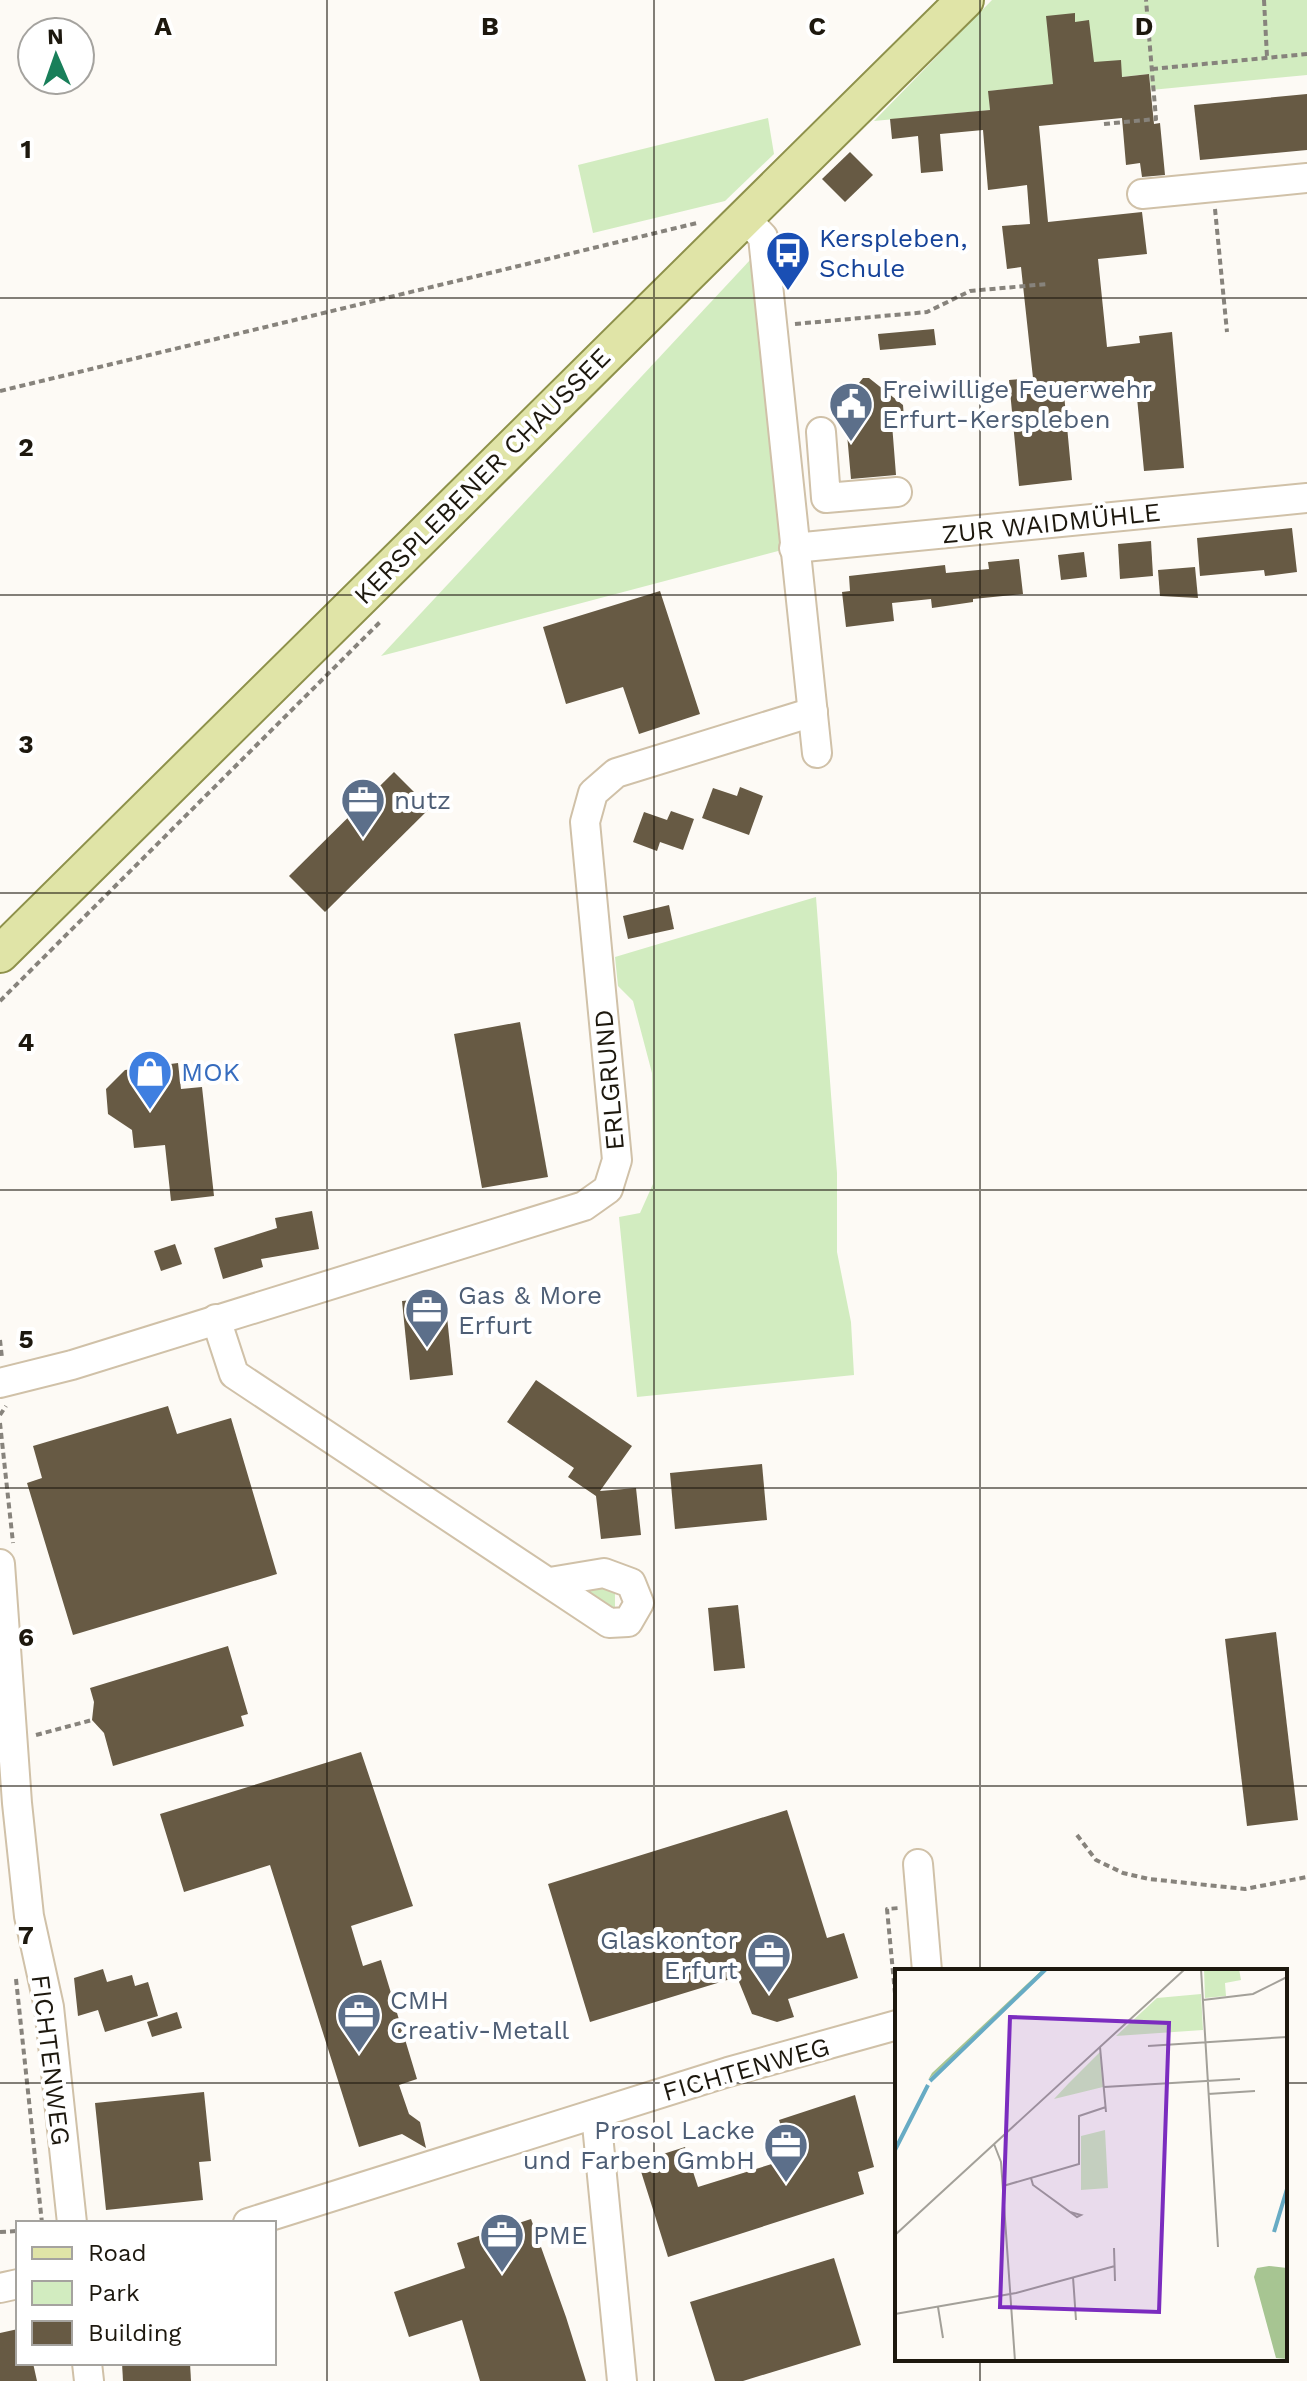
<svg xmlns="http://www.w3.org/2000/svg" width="1307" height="2381" viewBox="0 0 1307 2381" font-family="'Work Sans',sans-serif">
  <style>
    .green { fill: #d2ecc0 }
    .building { fill: #675a44 }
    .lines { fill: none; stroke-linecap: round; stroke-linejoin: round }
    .minor-casing { stroke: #d0c1a8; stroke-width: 32 }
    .major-casing { stroke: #8e914b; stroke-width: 40 }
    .path { stroke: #87837c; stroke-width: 4; stroke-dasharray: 6 4; stroke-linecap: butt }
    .minor { stroke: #fff; stroke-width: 28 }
    .major { stroke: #e0e4a7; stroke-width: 36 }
    .grid { fill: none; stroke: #1d180e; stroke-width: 2; stroke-opacity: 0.55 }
    .labels { text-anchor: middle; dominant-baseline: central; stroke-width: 8; stroke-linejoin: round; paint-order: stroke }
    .transit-label { font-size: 26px; fill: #164399; stroke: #fff; text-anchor: start }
    .service-label { font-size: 26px; fill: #4e5e75; stroke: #fff; text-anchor: start }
    .street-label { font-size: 26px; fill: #1d180e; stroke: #fff }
    .shop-label { font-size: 26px; fill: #366cbe; stroke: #fff; text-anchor: start }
    .inset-river { fill: none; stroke: #67abc4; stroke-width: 4 }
    .inset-road { fill: none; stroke: #a3a099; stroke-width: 2 }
    .view { fill: #7b2cbf; fill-opacity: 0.15; stroke: #7b2cbf; stroke-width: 4 }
    .inset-edge { fill: none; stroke: #1d180e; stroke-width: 4 }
    .grid-label { font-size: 26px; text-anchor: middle; font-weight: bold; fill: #1d180e; stroke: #fff; stroke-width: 8; stroke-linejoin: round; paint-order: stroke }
  </style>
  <rect width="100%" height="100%" fill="#fdfaf5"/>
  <g class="green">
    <polygon points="992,0 1307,0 1307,75 1151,90 1149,74 989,91 990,110 874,121"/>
    <polygon points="768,118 774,154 725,201 593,233 578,165"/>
    <polygon points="751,259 782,550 381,656"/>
    <polygon points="816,897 837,1173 837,1252 851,1322 854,1375 637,1397 619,1217 640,1213 653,1184 652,1073 633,1001 618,986 615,957"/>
    <polygon points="598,1585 615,1593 615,1607 611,1609 586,1592"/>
  </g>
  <g class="building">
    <polygon points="1075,13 1075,22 1089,20 1094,62 1121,60 1122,77 1149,74 1154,124 1160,123 1165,175 1142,177 1140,163 1126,165 1122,118 1039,126 1048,222 1142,212 1147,254 1098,259 1107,347 1140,343 1139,336 1172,332 1184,468 1144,471 1136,387 1064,394 1072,480 1019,486 1009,380 1033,378 1021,267 1007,269 1002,226 1030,224 1027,185 988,190 983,130 940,134 943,171 921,173 918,136 892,139 890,119 990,110 988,91 1053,84 1046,16"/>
    <polygon points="1307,94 1307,150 1200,160 1194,105"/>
    <polygon points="850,152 873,175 845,202 822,179"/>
    <polygon points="934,329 936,345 880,350 878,334"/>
    <polygon points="863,378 869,378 903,405 904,418 892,424 896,475 851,479 843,389 855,388"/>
    <polygon points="1292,528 1297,572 1265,576 1264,570 1200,576 1197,538"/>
    <polygon points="1151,541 1153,576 1120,579 1118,544"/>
    <polygon points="1084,552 1087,577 1061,580 1058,555"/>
    <polygon points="1019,559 1023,594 973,599 973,602 932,608 931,599 892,603 894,621 846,627 842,592 850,591 849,576 945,565 946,573 989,569 988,562"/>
    <polygon points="1195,567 1198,598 1160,596 1158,570"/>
    <polygon points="660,591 700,714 639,734 623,687 566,704 543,627"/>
    <polygon points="394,772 430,808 325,912 289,876"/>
    <polygon points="740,787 763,796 749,835 702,818 713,788 737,796"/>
    <polygon points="671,811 694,819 683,850 660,842 657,851 633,842 644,812 667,820"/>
    <polygon points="669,905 674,929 628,939 623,916"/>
    <polygon points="520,1022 548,1177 482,1188 454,1034"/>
    <polygon points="178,1063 181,1089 202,1087 214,1196 171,1201 165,1145 134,1148 132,1130 108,1114 106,1089 125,1070"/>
    <polygon points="312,1211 319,1249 261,1259 263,1267 223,1279 214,1248 277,1228 275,1218"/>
    <polygon points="175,1244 182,1264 161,1271 154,1251"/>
    <polygon points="445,1297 453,1375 410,1380 402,1301"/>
    <polygon points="536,1380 632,1446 600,1491 636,1488 641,1535 601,1539 596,1496 568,1477 574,1468 507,1422"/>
    <polygon points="168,1406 177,1434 231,1418 277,1574 73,1635 27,1483 42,1478 33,1446"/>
    <polygon points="762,1464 767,1520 675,1529 670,1473"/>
    <polygon points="738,1605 745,1668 714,1671 708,1608"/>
    <polygon points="1276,1632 1298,1820 1247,1826 1225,1639"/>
    <polygon points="228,1646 248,1714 241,1716 244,1726 113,1766 104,1733 92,1720 94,1702 90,1688"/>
    <polygon points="361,1752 413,1906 351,1926 363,1966 381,1960 417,2079 399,2085 409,2114 420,2122 426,2148 402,2134 359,2147 270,1865 184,1892 160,1814"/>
    <polygon points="787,1810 827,1938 844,1933 858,1978 788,1999 794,2017 777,2022 752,2014 737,1977 590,2022 548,1884"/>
    <polygon points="103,1969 107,1982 132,1975 135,1986 148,1982 158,2016 105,2032 98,2010 78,2016 74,1978"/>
    <polygon points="177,2012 182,2028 152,2037 147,2022"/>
    <polygon points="204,2092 211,2161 199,2162 203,2200 106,2210 95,2103"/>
    <polygon points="855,2095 874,2167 858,2172 864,2194 668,2257 638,2162 685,2147 698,2187 791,2158 779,2120"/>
    <polygon points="531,2219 566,2317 586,2381 480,2381 462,2320 409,2337 394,2292 465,2268 457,2243"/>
    <polygon points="834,2258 861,2345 743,2381 715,2381 690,2302"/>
    <polygon points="18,2329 18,2363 33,2363 37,2381 0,2381 0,2333"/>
    <polygon points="122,2363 190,2363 191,2381 123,2381"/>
  </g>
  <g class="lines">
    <g class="minor-casing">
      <g id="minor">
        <polyline points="1142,194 1307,178"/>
        <polyline points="744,217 763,237 817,753"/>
        <polyline points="821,432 826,498 897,492"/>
        <polyline points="794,548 1307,498"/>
        <polyline points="216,1319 234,1374 609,1623 628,1622 639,1603 631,1583 604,1573 550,1582"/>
        <polyline points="0,1383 72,1365 584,1206 608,1189 617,1160 585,822 593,793 616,773 813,712"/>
        <polyline points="0,1564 17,1803 29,1916 49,2007 72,2223"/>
        <polyline points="918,1864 927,1971"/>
        <polyline points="596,2114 622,2381"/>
        <polyline points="248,2223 728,2072 897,2025"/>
        <polyline points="0,2288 18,2284"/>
        <polyline points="87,2363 89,2381"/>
      </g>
    </g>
    <g class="major-casing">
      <polyline id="major" points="0,954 965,0"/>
    </g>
    <g class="path">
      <polyline points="1264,0 1267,57"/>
      <polyline points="1152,69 1307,54"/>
      <polyline points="1104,124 1156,119 1146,0"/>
      <polyline points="1215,209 1227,332"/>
      <polyline points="795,324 927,312 970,291 1047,284"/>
      <polyline points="0,391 697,223"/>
      <polyline points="0,1001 381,621"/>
      <polyline points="0,1340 2,1358"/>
      <polyline points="0,1415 6,1406"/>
      <polyline points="0,1423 13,1543"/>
      <polyline points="36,1735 92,1720"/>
      <polyline points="1077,1835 1096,1860 1123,1873 1149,1879 1245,1889 1307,1877"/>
      <polyline points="16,1979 42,2223"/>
      <polyline points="896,2004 887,1909 899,1908"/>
      <polyline points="0,2232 18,2231"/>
    </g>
    <use href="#minor" class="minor"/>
    <use href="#major" class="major"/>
  </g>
  <path class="grid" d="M 327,0 L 327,2381M 654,0 L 654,2381M 980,0 L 980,1971M 0,298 L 1307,298M 0,595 L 1307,595M 0,893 L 1307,893M 0,1190 L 1307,1190M 0,1488 L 1307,1488M 0,1786 L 1307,1786M 0,2083 L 897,2083M 1285,2083 L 1307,2083M 980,2359 L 980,2381"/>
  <defs>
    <g id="bus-pin" transform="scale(2.3)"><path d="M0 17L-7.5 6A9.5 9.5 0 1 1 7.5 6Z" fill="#1a4fb4" stroke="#fff"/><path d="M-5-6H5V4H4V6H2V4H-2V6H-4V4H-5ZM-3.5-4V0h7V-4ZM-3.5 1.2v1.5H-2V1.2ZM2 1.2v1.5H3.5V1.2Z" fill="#fff"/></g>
    <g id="civic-pin" transform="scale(2.3)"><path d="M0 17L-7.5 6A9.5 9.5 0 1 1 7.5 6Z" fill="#5c6f8a" stroke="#fff"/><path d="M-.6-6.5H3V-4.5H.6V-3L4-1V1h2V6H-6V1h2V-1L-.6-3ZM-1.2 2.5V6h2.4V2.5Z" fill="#fff"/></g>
    <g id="office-pin" transform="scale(2.3)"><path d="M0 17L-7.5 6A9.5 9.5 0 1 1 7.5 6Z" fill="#5c6f8a" stroke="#fff"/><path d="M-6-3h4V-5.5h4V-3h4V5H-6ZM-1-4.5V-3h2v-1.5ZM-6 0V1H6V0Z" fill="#fff"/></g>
    <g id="shop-pin" transform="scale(2.3)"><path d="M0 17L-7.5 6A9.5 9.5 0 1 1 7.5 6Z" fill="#3f7fe0" stroke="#fff"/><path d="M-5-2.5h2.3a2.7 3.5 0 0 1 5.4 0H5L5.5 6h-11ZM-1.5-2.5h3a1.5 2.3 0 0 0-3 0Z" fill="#fff"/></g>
  </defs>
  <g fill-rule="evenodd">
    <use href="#bus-pin" x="788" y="253"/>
    <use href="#civic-pin" x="851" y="404"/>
    <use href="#office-pin" x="363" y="800"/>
    <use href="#shop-pin" x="150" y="1072"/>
    <use href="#office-pin" x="427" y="1310"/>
    <use href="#office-pin" x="769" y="1955"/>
    <use href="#office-pin" x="359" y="2015"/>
    <use href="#office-pin" x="786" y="2145"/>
    <use href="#office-pin" x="502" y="2235"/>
  </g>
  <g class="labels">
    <g class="transit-label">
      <text x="819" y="238">Kerspleben,<tspan x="819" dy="30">Schule</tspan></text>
    </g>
    <g class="service-label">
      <text x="882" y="389">Freiwillige Feuerwehr<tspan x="882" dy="30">Erfurt-Kerspleben</tspan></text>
      <text x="394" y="800">nutz</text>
      <text x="458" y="1295">Gas &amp; More<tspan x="458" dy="30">Erfurt</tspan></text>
      <text x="738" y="1940" text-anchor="end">Glaskontor<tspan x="738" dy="30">Erfurt</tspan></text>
      <text x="390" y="2000">CMH<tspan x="390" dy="30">Creativ-Metall</tspan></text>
      <text x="755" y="2130" text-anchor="end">Prosol Lacke<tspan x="755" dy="30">und Farben GmbH</tspan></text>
      <text x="533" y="2235">PME</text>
    </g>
    <g class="street-label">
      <text transform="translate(482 476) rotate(-45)">KERSPLEBENER CHAUSSEE</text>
      <text transform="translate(1051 523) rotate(-6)">ZUR WAIDMÜHLE</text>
      <text transform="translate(609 1080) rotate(-95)">ERLGRUND</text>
      <text transform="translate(51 2060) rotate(83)">FICHTENWEG</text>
      <text transform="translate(746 2069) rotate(-16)">FICHTENWEG</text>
    </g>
    <g class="shop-label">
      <text x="181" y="1072">MOK</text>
    </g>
  </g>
  <g transform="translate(895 1969)">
    <rect width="392" height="392" fill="#fdfaf5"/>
    <path d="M 309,0 L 344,0 L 346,11 L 330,14 L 331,27 L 310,29 ZM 306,25 L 308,61 L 221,67 L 262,29 ZM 205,83 L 208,118 L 159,130 L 173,115 ZM 210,161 L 213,219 L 186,221 L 186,167 Z" fill="#d2ecc0"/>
    <path d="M 148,0 L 153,0 L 33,111 L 37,104 ZM 374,297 L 392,299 L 392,390 L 381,389 L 359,308 L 362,299 Z" fill="#a7c592"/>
    <path class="inset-river" d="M 35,112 L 151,0M 0,181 L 33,116M 379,263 L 392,220"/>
    <path class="inset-road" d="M 306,0 L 323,278M 308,31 L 358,25 L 392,8M 253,77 L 392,68M 205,78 L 211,143M 209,118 L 345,110M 313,125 L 360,122M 99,175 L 106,193 L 120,392M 136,209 L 138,216 L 182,248 L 186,246 L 175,243M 108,217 L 184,195 L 184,147 L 211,138M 0,266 L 290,0M 219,279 L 220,312M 178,308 L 181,351M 43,338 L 48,369M 0,345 L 121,324 L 220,297"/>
    <path class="view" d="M 115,48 L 274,54 L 264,343 L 105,338 Z"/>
    <rect width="392" height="392" class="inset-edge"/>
  </g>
  <g class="grid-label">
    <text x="163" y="35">A</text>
    <text x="490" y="35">B</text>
    <text x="817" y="35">C</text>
    <text x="1144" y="35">D</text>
    <text x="26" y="158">1</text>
    <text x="26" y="456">2</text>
    <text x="26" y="753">3</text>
    <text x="26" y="1051">4</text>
    <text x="26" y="1348">5</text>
    <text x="26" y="1646">6</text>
    <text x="26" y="1944">7</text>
  </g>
  <rect x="16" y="2221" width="260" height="144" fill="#ffffff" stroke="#a5a39f" stroke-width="2"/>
  <rect x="32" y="2247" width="40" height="12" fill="#e0e4a7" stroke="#a5a39f" stroke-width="2"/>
  <text x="88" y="2261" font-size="24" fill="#1d180e">Road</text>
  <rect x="32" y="2281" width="40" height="24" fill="#d2ecc0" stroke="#a5a39f" stroke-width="2"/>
  <text x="88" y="2301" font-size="24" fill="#1d180e">Park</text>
  <rect x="32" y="2321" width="40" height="24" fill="#675a44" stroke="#a5a39f" stroke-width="2"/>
  <text x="88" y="2341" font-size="24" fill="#1d180e">Building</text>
  <g transform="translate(56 56) rotate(358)"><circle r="38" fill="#ffffff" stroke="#a5a39f" stroke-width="2"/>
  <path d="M0-6L14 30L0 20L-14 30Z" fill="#197f5a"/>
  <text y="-12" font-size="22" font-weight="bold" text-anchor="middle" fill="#1d180e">N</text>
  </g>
</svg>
